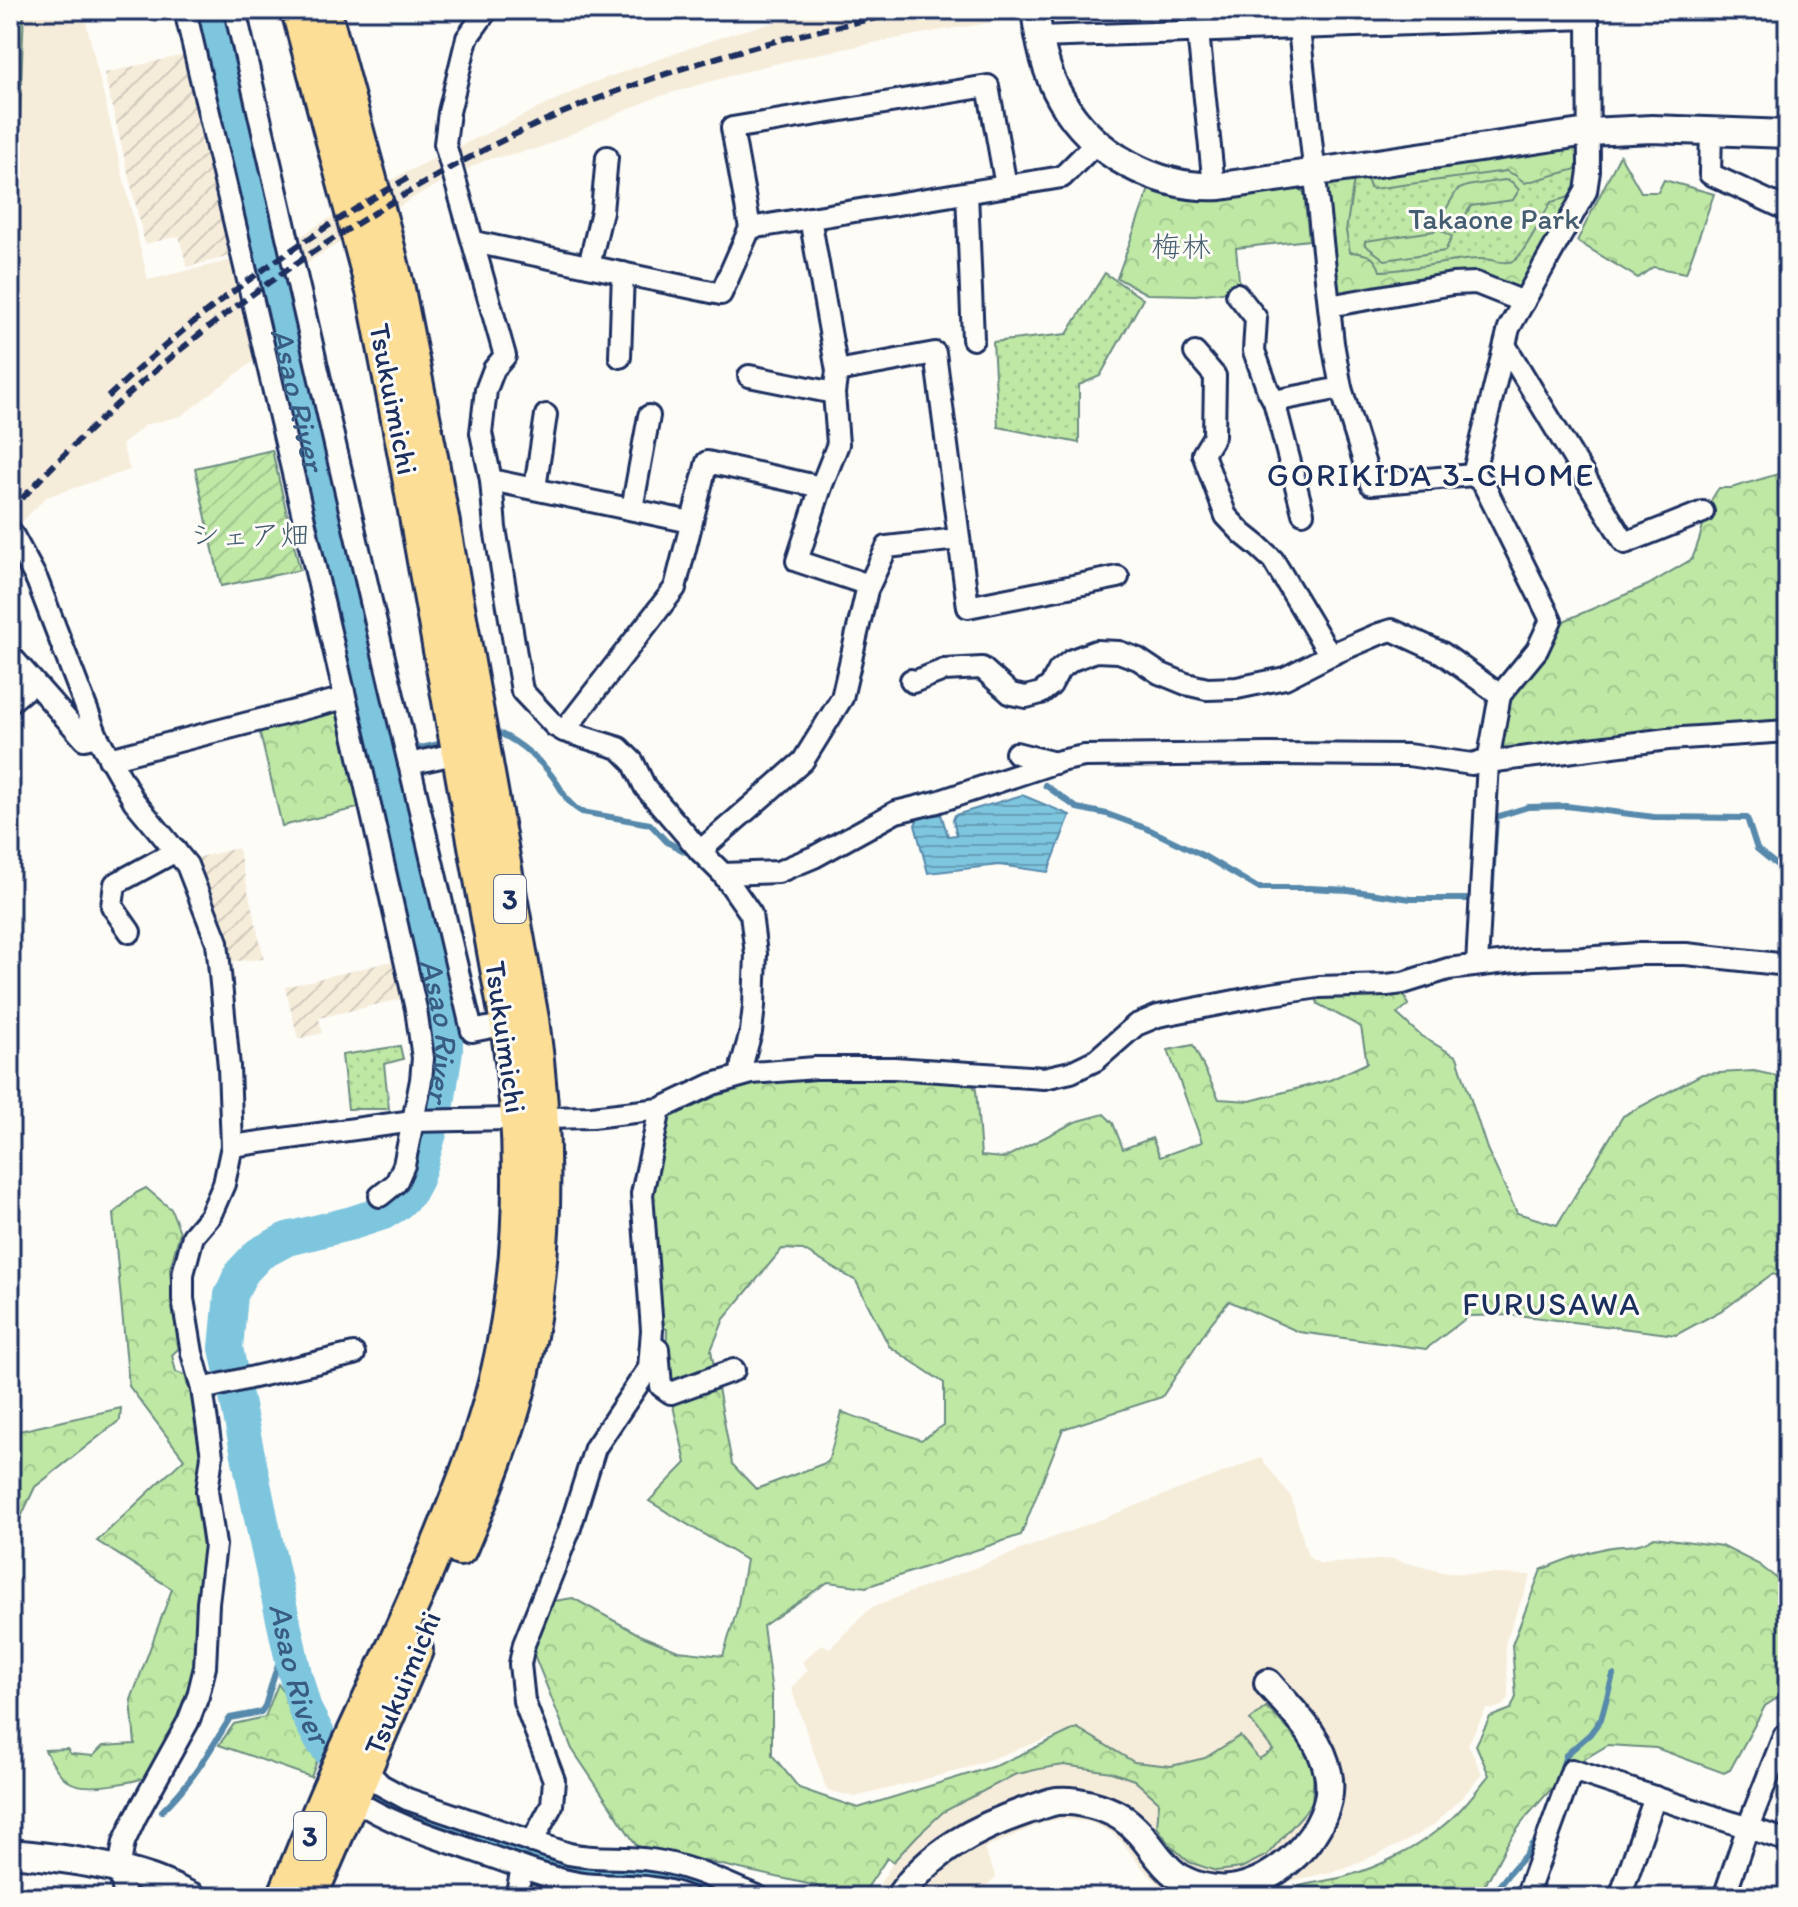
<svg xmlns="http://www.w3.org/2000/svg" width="1798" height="1907" viewBox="0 0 1798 1907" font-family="Itim,'Klee One',sans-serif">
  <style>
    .built { fill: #f6ecda }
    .industrial { fill: url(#industrial-furrows) }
    .grass { fill: url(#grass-dots); stroke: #6c8c81; stroke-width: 2 }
    .forest { fill: url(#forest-crowns); stroke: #6c8c81; stroke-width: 2; fill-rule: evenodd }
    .garden { fill: url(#garden-furrows); stroke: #6c8c81; stroke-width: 2 }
    .water { fill: url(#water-rules); stroke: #5689ab; stroke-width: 2 }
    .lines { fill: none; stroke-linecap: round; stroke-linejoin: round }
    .stream { stroke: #5689ab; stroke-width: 6 }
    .river { stroke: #7ec5de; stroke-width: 34 }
    .minor-casing { stroke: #1b2f5e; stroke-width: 26 }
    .tertiary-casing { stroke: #1b2f5e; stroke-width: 32 }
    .primary-casing { stroke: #1b2f5e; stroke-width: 38 }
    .minor { stroke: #fdfcf7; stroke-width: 20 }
    .tertiary { stroke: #fdfcf7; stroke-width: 26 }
    .primary { stroke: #fdde96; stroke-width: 32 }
    .rail { stroke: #1b2f5e; stroke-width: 6; stroke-dasharray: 12 6; stroke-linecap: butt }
    .labels { text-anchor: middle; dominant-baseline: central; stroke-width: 6; stroke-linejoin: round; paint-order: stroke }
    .shield { fill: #fdfcf7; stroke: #5f6c8c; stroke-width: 2 }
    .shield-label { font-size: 28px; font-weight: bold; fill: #1b2f5e }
    .park-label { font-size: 30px; fill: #445d70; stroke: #fdfcf7 }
    .street-label { font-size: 30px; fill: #1b2f5e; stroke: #fdfcf7 }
    .water-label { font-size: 32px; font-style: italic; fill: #395c84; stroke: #fdfcf7 }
    .neighbourhood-label { font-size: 32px; letter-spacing: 2px; fill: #1b2f5e; stroke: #fdfcf7 }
  </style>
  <defs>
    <pattern id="industrial-furrows" width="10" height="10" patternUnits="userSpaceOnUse" patternTransform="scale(2)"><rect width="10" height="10" fill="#f6ecda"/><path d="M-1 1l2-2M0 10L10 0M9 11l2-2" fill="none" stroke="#d2cbbe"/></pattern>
    <pattern id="grass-dots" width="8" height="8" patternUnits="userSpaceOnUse" patternTransform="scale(2)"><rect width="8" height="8" fill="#bee8a4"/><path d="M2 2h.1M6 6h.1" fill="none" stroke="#a3c790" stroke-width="1.8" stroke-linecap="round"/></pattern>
    <pattern id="forest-crowns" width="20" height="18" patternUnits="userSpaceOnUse" patternTransform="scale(2)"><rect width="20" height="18" fill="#bee8a4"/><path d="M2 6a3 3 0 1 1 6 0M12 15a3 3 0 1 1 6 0" fill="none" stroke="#a3c790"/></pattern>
    <pattern id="garden-furrows" width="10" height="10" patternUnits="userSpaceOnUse" patternTransform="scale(2)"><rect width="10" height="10" fill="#bee8a4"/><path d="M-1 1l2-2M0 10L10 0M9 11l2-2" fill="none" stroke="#a3c790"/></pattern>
    <pattern id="water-rules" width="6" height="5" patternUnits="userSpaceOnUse" patternTransform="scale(2)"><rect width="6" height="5" fill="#7ec5de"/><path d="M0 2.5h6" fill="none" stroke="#66a0b7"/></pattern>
  </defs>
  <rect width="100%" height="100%" fill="#fdfcf7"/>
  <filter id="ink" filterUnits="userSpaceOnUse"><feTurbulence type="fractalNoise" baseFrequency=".0125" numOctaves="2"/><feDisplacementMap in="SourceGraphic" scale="16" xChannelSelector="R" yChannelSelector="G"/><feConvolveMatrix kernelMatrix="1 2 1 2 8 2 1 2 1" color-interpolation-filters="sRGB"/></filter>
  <g filter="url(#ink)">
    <g class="built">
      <polygon points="10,10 83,10 148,280 232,260 237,281 312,229 402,174 589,84 730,34 821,10 1098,10 1030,17 936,31 817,54 761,67 657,97 539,148 485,160 418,195 316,257 244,310 255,360 181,416 145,425 122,445 130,470 46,497 21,523 17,519 10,526"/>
      <polygon points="1261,1458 1291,1497 1308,1557 1321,1564 1392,1559 1446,1573 1531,1575 1505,1643 1509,1698 1504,1705 1493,1709 1486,1709 1468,1744 1482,1774 1463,1796 1435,1824 1403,1843 1344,1869 1291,1881 1267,1897 1179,1897 1167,1892 1141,1867 1122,1842 1111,1832 1089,1822 1061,1819 1044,1822 984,1849 996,1877 973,1897 872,1897 893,1862 917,1836 943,1812 1014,1775 1039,1769 1064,1764 1088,1767 1111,1772 1134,1780 1159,1802 1171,1846 1189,1862 1216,1871 1288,1830 1312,1804 1274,1749 1259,1759 1239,1736 1205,1758 1171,1766 1134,1762 1077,1728 957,1771 855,1797 827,1790 791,1688 808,1670 802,1662 822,1644 830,1648 872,1607"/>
    </g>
    <g class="industrial">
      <polygon points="184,55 231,256 187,267 179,236 145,244 104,73"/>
      <polygon points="238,848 264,959 224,962 192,859"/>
      <polygon points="392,961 401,999 319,1018 322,1033 298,1039 285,987"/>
    </g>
    <g class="grass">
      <polygon points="10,10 24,10 19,136 10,248"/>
      <polygon points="1572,147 1580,171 1577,189 1523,285 1478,275 1462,273 1343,295 1330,183"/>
      <polygon points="1105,273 1143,299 1100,376 1079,385 1079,443 998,427 993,342 1067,334"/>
      <polygon points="400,1046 403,1059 384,1064 389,1109 348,1109 342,1055"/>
    </g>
    <g class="forest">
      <polygon points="1572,147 1579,152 1580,168 1525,183 1515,175 1506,171 1373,189 1370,188 1367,178"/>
      <polygon points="1620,155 1641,192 1658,192 1664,180 1714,194 1686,273 1653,267 1638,278 1577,241"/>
      <path d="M 1354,179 L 1346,231 L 1350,252 C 1366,254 1375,254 1380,271 C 1414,270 1446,260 1479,259 C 1491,258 1506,266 1515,260 C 1524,254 1544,214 1551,202 L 1570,197 L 1572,200 L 1523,285 L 1516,288 L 1478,275 L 1462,273 L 1343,295 L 1335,289 L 1325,188 L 1330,183 Z"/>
      <polygon points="1504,180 1512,182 1519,190 1513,200 1471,206 1455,233 1444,224 1441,218 1457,190 1467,186"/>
      <path d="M 1149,189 C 1165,193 1181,198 1198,199 C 1231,201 1266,193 1298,189 L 1304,192 L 1309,240 L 1236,248 L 1240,290 L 1195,295 L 1147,294 L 1117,278 Z"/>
      <polygon points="1437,227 1452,237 1445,251 1385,260 1365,245 1365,241 1434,231"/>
      <path d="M 1788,471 L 1788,736 L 1499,755 C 1502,737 1501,714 1510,698 C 1525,670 1554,657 1559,623 L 1648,585 L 1692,559 C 1695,551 1699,542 1701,533 C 1705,517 1708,502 1719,488 L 1731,488 Z"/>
      <polygon points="339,710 362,807 282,826 259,729"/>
      <path d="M 1402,988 L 1408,1005 L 1397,1014 L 1421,1036 L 1457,1057 L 1487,1149 L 1517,1213 L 1557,1225 L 1623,1116 L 1702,1074 L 1754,1071 L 1781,1077 L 1788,1084 L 1788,1278 L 1772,1274 L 1726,1308 L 1676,1335 L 1517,1315 L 1469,1316 L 1426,1349 L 1299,1332 L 1229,1301 L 1211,1323 L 1162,1397 L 1063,1429 L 1021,1535 L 866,1587 L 828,1582 L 763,1626 L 772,1693 L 772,1755 L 799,1788 L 822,1796 L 858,1808 L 998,1765 L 1077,1728 L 1134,1762 L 1171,1766 L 1205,1758 L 1240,1736 L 1259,1759 L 1273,1750 L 1250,1720 L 1266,1707 L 1298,1739 L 1314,1769 L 1312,1804 L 1267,1855 L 1241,1868 L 1216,1871 L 1189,1862 L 1171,1846 L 1157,1827 L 1159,1802 L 1134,1780 L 1111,1772 L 1064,1765 L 1039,1769 L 1014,1775 L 943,1812 L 917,1836 L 893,1862 L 887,1858 L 861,1897 L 837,1897 L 817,1886 L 637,1846 L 572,1749 L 531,1647 L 548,1602 L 573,1598 L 642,1636 L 678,1651 L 723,1656 L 737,1610 L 746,1560 L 649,1501 L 686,1463 L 666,1375 L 667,1329 L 657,1325 L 652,1190 L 655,1184 L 653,1156 L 664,1118 L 690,1103 L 737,1083 L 815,1074 L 969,1077 L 976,1090 L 981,1156 L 1004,1158 L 1075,1122 L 1104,1114 L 1113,1123 L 1123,1149 L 1152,1138 L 1160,1157 L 1202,1142 L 1168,1050 L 1193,1045 L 1219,1099 L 1250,1101 L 1330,1080 L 1367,1063 L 1361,1027 L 1318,1004 L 1315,994 ZM 782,1249 L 803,1250 L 856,1281 L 889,1346 L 944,1383 L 944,1425 L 921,1440 L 842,1412 L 828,1462 L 756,1489 L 732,1464 L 711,1350 L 724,1319 Z"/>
      <path d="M 146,1188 L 171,1209 L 180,1232 L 170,1269 L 173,1308 L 179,1348 L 172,1355 L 176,1372 L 185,1375 L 188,1387 L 193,1386 L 203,1456 L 208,1530 L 195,1690 L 154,1775 C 134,1782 85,1793 68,1781 C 58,1774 51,1761 45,1750 L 67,1749 L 71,1754 L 93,1756 L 103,1746 L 135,1744 L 131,1700 L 172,1589 L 97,1541 L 184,1459 L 129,1386 L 113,1214 L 136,1193 Z"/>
      <polygon points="121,1408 120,1420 35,1487 20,1519 13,1520 10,1433"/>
      <path d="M 1654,1537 L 1722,1546 L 1758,1564 L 1783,1583 L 1788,1598 L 1788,1691 L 1765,1706 L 1730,1770 L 1724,1773 L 1656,1748 L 1608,1745 L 1571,1767 L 1527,1816 L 1507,1844 L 1479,1897 L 1277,1897 C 1295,1882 1324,1883 1347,1876 C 1379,1867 1413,1850 1439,1829 C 1459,1814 1474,1794 1489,1775 L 1476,1745 L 1490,1717 L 1511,1709 L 1516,1697 L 1512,1645 L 1541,1570 C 1563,1560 1582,1553 1606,1548 C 1627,1544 1635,1549 1654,1537 Z"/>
      <polygon points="278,1684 286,1695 297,1728 317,1761 311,1777 219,1745 234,1724 265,1717"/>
    </g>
    <polygon class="garden" points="272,450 300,570 221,586 195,468"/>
    <polygon class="water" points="1022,795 1070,815 1048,872 999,865 928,873 915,825 918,818 940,811 948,836 957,835 953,820 955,815"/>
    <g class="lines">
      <g class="stream">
        <path d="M 499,733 C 520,742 545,764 557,783 C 565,795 568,805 582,812 L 650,824 L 667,842 L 686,852"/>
        <polyline points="416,749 439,744"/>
        <polyline points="384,755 394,753"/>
        <polyline points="1045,785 1077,808 1107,814 1148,829 1204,856 1258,888 1309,888 1348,890 1411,899 1475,899"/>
        <polyline points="1486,899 1491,899 1496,817 1528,807 1566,806 1654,817 1747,818 1757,849 1788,874"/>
        <polyline points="1561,1771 1566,1755 1590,1734 1601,1719 1613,1675"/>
        <path d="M 162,1811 C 191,1784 209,1752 230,1718 L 261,1712 L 265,1706 L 274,1676 L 287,1641"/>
        <path d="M 1489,1897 C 1498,1889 1503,1880 1511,1871 C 1520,1860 1526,1857 1532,1844"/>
      </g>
      <path class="river" id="s1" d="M 206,10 L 444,1018 L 446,1033 L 446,1050 L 437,1110 L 416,1179 L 408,1194 L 396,1205 L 383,1213 L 352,1223 L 287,1239 L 259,1254 L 241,1273 L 231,1295 L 226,1348 L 265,1537 L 295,1674 L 305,1710 L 321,1740 L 352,1778 L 384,1799 L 553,1865 L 587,1871 L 616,1868 L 641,1869 L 685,1879 L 728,1897"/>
      <g class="minor-casing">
        <g id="minor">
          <polyline points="185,10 358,752 416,1009 423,1058 421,1080 413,1121 404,1165 396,1183 380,1196"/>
          <polyline points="235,10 382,649 472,1031 507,1024"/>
          <polyline points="487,10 467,38 449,112 445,144 505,356 494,369 486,390 481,433 491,480 495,528 522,691 555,726 564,731 619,748 633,762 645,787 700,851 723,874 751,914 756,954 754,1006 751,1032 742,1064 741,1075"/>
          <polyline points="1299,29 1333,343 1341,388 1371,484 1473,475 1483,483 1551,620 1537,650 1500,695"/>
          <polyline points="1198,32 1214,186"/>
          <polyline points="1039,37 1588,18 1589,171 1586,191 1509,328 1473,475"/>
          <polyline points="1711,130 1710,174 1788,210"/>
          <polyline points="967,193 973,339"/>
          <polyline points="810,218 837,371 834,393 838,444 821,487 797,561 869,585"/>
          <polyline points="750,228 1062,177 1097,142"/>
          <polyline points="474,242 721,294 750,228 732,128 988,86 1006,186"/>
          <polyline points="589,266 602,211 607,157"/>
          <polyline points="1237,294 1256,318 1254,351 1268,390 1274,401 1303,513"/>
          <polyline points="1329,306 1452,284 1476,283 1524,302"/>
          <polyline points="1505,345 1625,543 1703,512"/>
          <polyline points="1195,353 1215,376 1214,436 1203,454 1226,516 1243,534 1258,546 1273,560 1330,655 1379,634 1392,630 1442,653 1500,695 1488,762 1477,965"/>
          <polyline points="620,357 623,273"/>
          <polyline points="837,371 935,353 968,607 1118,577"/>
          <polyline points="749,376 834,393"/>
          <polyline points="1274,401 1341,388"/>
          <polyline points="491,480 691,522"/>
          <polyline points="535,488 546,415"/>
          <polyline points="632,509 649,416"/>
          <polyline points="10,530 37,580 97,736 134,801 187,865 217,942 229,1067 232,1146 224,1184 210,1216 193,1236 183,1274 183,1299 192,1353 202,1389 212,1456 207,1491 215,1545 208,1603 205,1667 198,1696 188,1722 135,1818 124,1842 119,1869 125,1897"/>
          <polyline points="10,655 84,739 97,736"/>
          <polyline points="911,680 913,682 944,670 982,668 1011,694 1026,697 1041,693 1051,685 1059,670 1072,660 1096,651 1119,652 1138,659 1159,673 1186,684 1207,689 1237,688 1285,678 1330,655"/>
          <polyline points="10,702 33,683"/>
          <polyline points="564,731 675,588 707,462 821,487"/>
          <polyline points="1016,753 1055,763"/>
          <polyline points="109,759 345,698"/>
          <polyline points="409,764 459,753"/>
          <polyline points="700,851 803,761 842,698 867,590 887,547 958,539"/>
          <polyline points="723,874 778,872 814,857 896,812 937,802 1060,761 1084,756 1268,754 1408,755 1472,764 1482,761 1488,762 1668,739 1788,731"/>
          <polyline points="130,932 112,906 115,884 176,851"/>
          <polyline points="232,1146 413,1121 592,1117 660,1109 713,1084 752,1073 815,1068 894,1068 1044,1078 1071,1072 1096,1060 1136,1025 1158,1016 1266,995 1319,987 1387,985 1403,983 1448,969 1532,959 1583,958 1638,954 1686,954 1788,965"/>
          <polyline points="658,1349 661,1386 671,1393 734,1370"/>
          <polyline points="202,1389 354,1354"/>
          <path d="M 365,1769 L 381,1785 L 407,1799 L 569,1854 C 597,1860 623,1856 651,1860 C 689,1865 724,1883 759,1897"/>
          <path d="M 353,1799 C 391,1824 435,1837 478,1852 C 511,1863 543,1877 578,1883 C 617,1889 649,1881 688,1897"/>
          <polyline points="532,1842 552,1805 554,1780 524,1701 520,1664 524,1644 569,1531 595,1448 649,1368 652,1330 642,1194 660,1109"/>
          <polyline points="516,1897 522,1868"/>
          <polyline points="1526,1897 1572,1770 1788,1841"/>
          <polyline points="1620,1897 1655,1797"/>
          <polyline points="1724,1897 1748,1827 1784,1736"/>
        </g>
      </g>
      <g class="tertiary-casing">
        <g id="tertiary">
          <path d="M 1035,10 C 1039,40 1045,72 1061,99 C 1092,154 1158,190 1221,186 L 1588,132 L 1652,129 L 1788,134"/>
          <path d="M 10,1853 C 58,1857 107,1864 152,1879 C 166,1884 180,1891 193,1897"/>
          <path d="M 899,1897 C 929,1852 978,1827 1028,1810 C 1037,1808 1048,1802 1057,1801 C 1076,1799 1105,1807 1121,1817 C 1159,1842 1158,1883 1215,1889 C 1269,1895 1340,1829 1328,1773 C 1321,1736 1291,1710 1268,1683"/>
        </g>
      </g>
      <g class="primary-casing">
        <g id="primary">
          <path d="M 324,10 L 384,231 L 398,289 L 432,462 L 532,1019 C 550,1149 549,1280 514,1406 C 500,1455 480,1502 460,1549"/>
          <path d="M 284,1897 C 304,1849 323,1800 345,1752 C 372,1694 399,1636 425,1576 C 457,1500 489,1424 504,1342 C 524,1237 523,1129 507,1024 L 407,466 L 374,295 L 298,10"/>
          <polyline points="310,1897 416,1650"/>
        </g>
      </g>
      <use href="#minor" class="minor"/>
      <use href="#tertiary" class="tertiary"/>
      <use href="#primary" class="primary"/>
      <g class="rail">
        <path d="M 108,397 C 197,312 300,239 408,178"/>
        <path d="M 10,512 C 116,393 244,292 379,210 C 441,172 505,136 572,109 C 684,63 802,30 921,10"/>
      </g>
    </g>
  </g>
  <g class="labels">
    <g class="shield">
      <rect x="494" y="875" width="32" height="48" rx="6"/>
      <rect x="294" y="1812" width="32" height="48" rx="6"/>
    </g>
    <g class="shield-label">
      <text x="510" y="899">3</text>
      <text x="310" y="1836">3</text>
    </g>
    <g class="park-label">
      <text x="1494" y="218">Takaone Park</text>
      <text x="1181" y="246">梅林</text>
      <text x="250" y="534">シェア畑</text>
    </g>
    <g class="street-label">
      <text transform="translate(394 399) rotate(79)">Tsukuimichi</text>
      <text transform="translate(506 1037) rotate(82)">Tsukuimichi</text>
      <text transform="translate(402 1683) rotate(-67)">Tsukuimichi</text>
    </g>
    <g class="water-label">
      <text stroke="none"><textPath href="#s1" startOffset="400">Asao River</textPath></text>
      <text stroke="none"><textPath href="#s1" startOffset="1048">Asao River</textPath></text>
      <text stroke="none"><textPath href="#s1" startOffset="1818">Asao River</textPath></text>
    </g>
    <g class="neighbourhood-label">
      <text x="1431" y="475">GORIKIDA 3-CHOME</text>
      <text x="1552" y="1304">FURUSAWA</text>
    </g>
  </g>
  <rect width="1798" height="1907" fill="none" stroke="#fdfcf7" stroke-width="40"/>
  <rect x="20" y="20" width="1758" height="1867" fill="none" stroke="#1b2f5e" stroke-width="3" filter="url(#ink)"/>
</svg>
